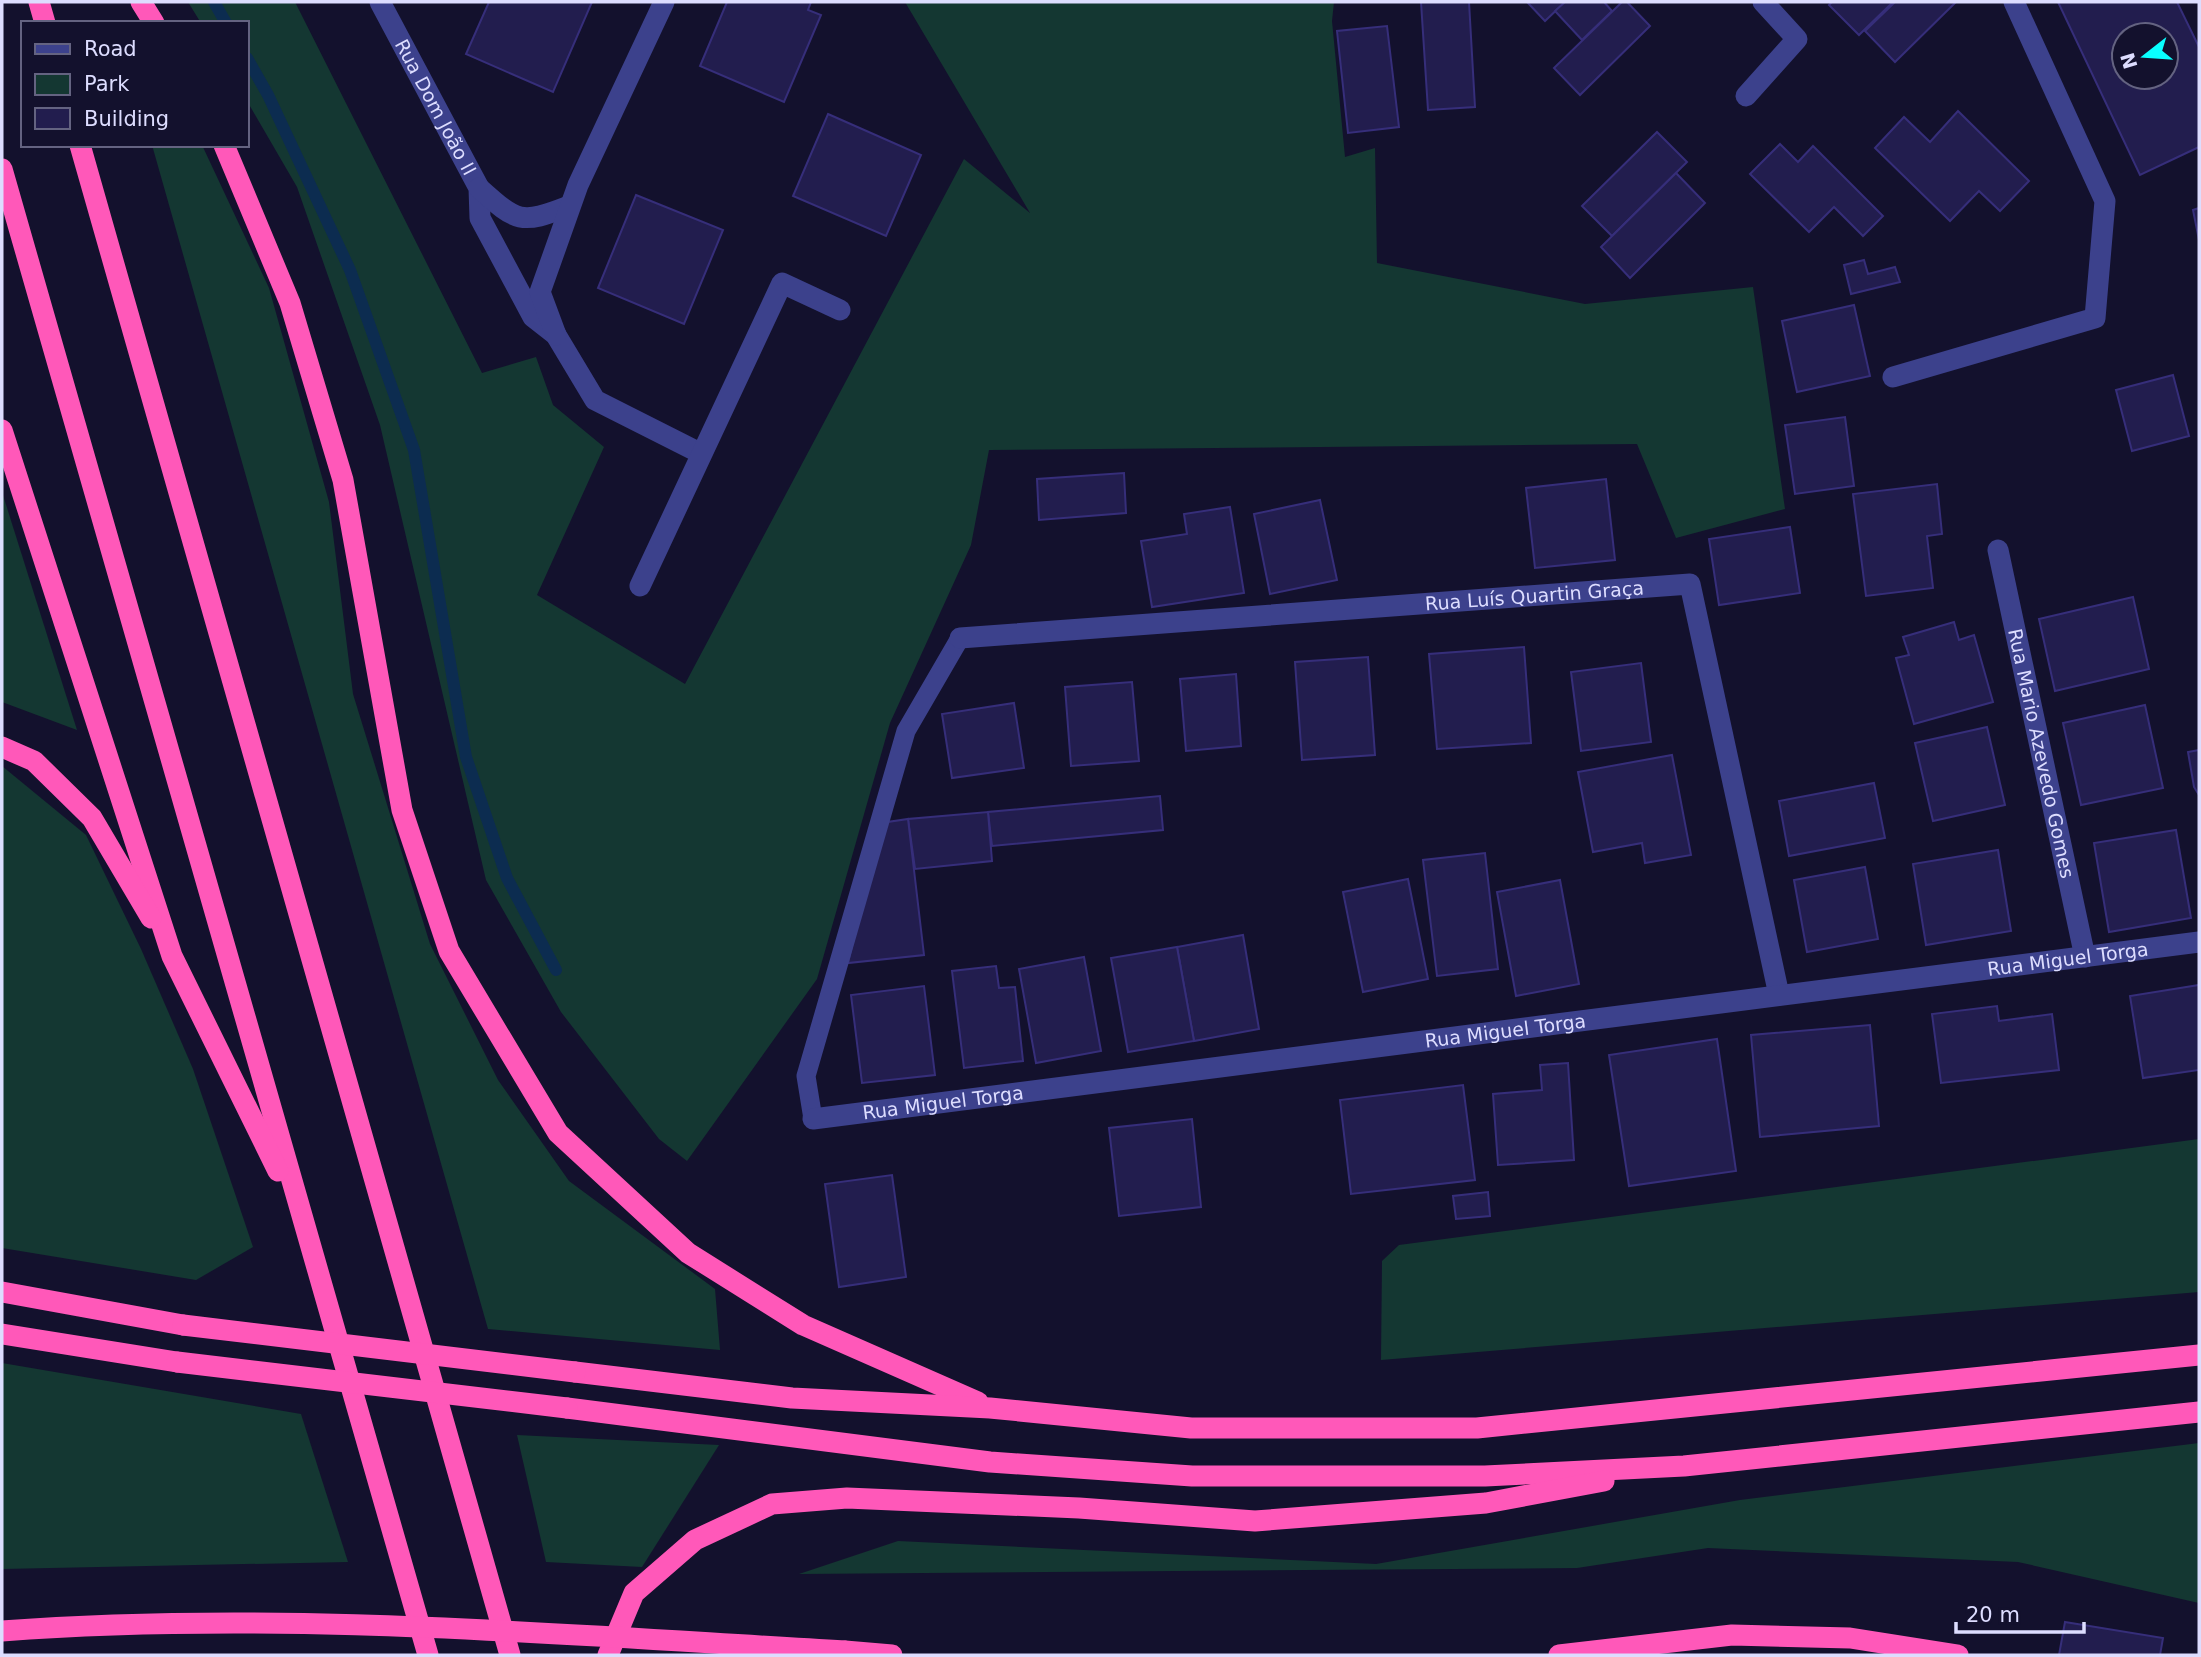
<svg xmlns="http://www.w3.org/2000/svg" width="2201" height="1657" viewBox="0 0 2201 1657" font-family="'DejaVu Sans',sans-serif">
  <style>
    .green { fill: #143732 }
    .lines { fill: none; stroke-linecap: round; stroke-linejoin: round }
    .stream { stroke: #0c2c50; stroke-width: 12 }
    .building { fill: #221d4e; stroke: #362e7a; stroke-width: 2; fill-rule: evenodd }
    .lane { stroke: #3c418c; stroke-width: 19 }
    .street { stroke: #3c418c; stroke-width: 21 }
    .highway { stroke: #ff58b9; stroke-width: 21 }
    .highway-bridge { stroke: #ff58b9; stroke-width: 21 }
    .labels { text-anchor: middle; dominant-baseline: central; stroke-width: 7; stroke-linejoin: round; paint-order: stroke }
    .street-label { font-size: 19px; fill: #ddf; stroke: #13112d }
  </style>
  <rect width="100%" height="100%" fill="#13112d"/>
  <g class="green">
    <polygon points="188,2 295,2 482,373 536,357 553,405 604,447 537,595 685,684 964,159 1030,213 905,2 1334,2 1332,21 1345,157 1375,148 1377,263 1585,304 1753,287 1785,509 1676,538 1637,444 989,450 971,545 890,723 817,979 687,1161 659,1139 561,1012 486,880 380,425 297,187 247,101 247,23 201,23"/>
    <polygon points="152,145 202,145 269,288 329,502 353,694 430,944 498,1080 569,1181 715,1289 720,1350 488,1329"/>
    <polygon points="2,492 77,730 2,702"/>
    <polygon points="2,766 86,835 141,949 193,1069 253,1247 196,1280 2,1248"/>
    <polygon points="2199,1139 2199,1292 1381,1360 1382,1261 1399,1245"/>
    <polygon points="2,1363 301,1414 348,1562 2,1569"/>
    <polygon points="517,1435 719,1445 642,1567 546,1562"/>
    <polygon points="2199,1443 2199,1603 2018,1562 1708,1548 1577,1568 799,1574 898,1541 1376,1564 1740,1500"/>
  </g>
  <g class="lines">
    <g class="stream">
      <polyline points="214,2 226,23"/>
      <polyline points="247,58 268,95 350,270 414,450 466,757 507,878 556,970"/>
    </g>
  </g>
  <g class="building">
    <polygon points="489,2 592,2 553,92 466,54"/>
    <polygon points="727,2 811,2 808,10 821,15 784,102 700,66"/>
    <polygon points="1421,2 1469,2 1475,107 1428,110"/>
    <polygon points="1527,2 1565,2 1545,21"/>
    <polygon points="1565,2 1604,2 1612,11 1582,40 1555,11"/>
    <polygon points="1622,2 1627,2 1650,26 1580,95 1554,68"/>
    <polygon points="1832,2 1893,2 1859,35 1829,5"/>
    <polygon points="1895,2 1956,2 1895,62 1865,31"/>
    <path d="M 2058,2 L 2177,2 L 2199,47 L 2199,147 L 2140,175 ZM 2124,35 L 2166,35 L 2166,77 L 2124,77 Z"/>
    <polygon points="1387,26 1399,127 1348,133 1337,31"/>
    <polygon points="1958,111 2029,181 2000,211 1979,191 1950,221 1875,148 1904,117 1930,142"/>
    <polygon points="828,114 921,155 886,236 793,196"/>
    <polygon points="1657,132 1687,162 1612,236 1582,206"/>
    <polygon points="1780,144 1798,162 1813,146 1883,216 1863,236 1834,207 1809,232 1750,174"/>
    <polygon points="1676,173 1705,203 1630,278 1601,247"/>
    <polygon points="636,195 723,230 684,324 598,288"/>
    <polygon points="2199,208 2199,240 2193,210"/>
    <polygon points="1864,260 1868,274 1895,267 1900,282 1851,294 1844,265"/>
    <polygon points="1854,305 1870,376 1797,392 1782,321"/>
    <polygon points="2173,375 2189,436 2132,451 2116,390"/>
    <polygon points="1845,417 1854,486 1795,494 1785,425"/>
    <polygon points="1124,473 1126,513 1039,520 1037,479"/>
    <polygon points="1606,479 1615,560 1535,568 1526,488"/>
    <polygon points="1937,484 1942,534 1927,536 1933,588 1866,596 1853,494"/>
    <polygon points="1320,500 1337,580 1270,594 1254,514"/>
    <polygon points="1230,507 1244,593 1152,607 1141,541 1187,534 1184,514"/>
    <polygon points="1790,527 1800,593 1719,605 1709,539"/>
    <polygon points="2133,597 2149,669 2055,691 2039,619"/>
    <polygon points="1954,622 1959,640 1974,635 1993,702 1914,724 1896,658 1909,655 1903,637"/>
    <polygon points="1524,647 1531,743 1437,749 1429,654"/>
    <polygon points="1368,657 1375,755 1302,760 1295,662"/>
    <polygon points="1641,663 1651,742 1581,751 1571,672"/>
    <polygon points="1236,674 1241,746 1186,751 1180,679"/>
    <polygon points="1132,682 1139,761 1071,766 1065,687"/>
    <polygon points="1014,703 1024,768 952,778 942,714"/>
    <polygon points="2145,705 2163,788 2081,805 2063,723"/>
    <polygon points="1987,727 2005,805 1933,821 1915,743"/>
    <polygon points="2199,750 2199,795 2194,787 2188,752"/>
    <polygon points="1672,755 1691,855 1645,863 1642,843 1593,852 1578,772"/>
    <polygon points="1874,783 1885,838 1789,856 1779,801"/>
    <polygon points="1160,796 1163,830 992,846 988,812"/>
    <polygon points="988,812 992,861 915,869 908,819"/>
    <polygon points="908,819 924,955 848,963 881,823"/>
    <polygon points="2176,830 2191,918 2109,932 2094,843"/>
    <polygon points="1998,850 2011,931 1926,945 1913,864"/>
    <polygon points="1485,853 1498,969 1437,976 1423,860"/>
    <polygon points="1865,867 1878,939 1807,952 1794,880"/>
    <polygon points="1408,879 1428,979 1363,992 1343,892"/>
    <polygon points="1560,880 1579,984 1516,996 1497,892"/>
    <polygon points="1243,935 1259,1029 1194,1041 1177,947"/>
    <polygon points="1177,947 1194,1041 1128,1052 1111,958"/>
    <polygon points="1084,957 1101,1051 1036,1063 1019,969"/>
    <polygon points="996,966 999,988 1015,987 1023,1061 964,1068 952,971"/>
    <polygon points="2199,985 2199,1070 2143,1078 2130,996"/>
    <polygon points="924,986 935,1075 862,1083 851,995"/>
    <polygon points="1997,1006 1999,1021 2052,1014 2059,1070 1941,1083 1932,1014"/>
    <polygon points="1870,1025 1879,1126 1760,1137 1751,1035"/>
    <polygon points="1717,1039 1736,1171 1629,1186 1609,1055"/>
    <polygon points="1568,1063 1574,1160 1498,1165 1493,1094 1542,1090 1540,1065"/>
    <polygon points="1463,1085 1475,1180 1351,1194 1340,1100"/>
    <polygon points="1192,1119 1201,1207 1119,1216 1109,1128"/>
    <polygon points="892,1175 906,1277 839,1287 825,1184"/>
    <polygon points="1488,1192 1490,1216 1456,1219 1453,1196"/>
    <polygon points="2065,1622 2163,1638 2160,1655 2059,1655"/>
  </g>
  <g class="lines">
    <polyline class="lane" points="813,1119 806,1076 906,731 960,638"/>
    <g class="street">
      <path id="s1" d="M 380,2 L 479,188 L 480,218 L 533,317 L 556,335 L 595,400 L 700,453"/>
      <polyline points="1746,96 1797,39 1763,2"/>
      <path d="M 479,188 C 517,222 520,225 569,206"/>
      <polyline points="556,335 540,292 578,185 664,2"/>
      <polyline points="1893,377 2095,318 2105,201 2014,2"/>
      <path id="s2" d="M 1998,550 L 2085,957"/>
      <polyline points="640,586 782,283 840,310"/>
      <path id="s3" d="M 960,638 L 1690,584 L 1779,995"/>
      <path id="s4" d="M 813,1119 L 2199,942"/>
    </g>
    <g class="highway">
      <polyline points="39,2 45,23"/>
      <polyline points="141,2 154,23"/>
      <polyline points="80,145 510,1655"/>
      <polyline points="224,145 290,303 343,480 402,810 449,951 558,1133 688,1253 803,1325 978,1402"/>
      <polyline points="2,169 428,1655"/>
      <polyline points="2,430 172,956 278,1171"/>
      <polyline points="2,747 34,761 92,818 151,918"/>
      <polyline points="2,1292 183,1325"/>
      <polyline points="2,1334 177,1362"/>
      <polyline points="575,1372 792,1398 990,1408 1191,1428 1477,1428 2199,1355"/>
      <polyline points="567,1408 990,1462 1192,1476 1485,1476 1684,1466 2199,1412"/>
      <polyline points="845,1651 892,1655"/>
      <polyline points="608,1655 634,1593 695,1540 772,1504 847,1498 1079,1508 1255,1521 1486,1503 1604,1481"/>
      <polyline points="1559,1655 1732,1635 1850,1638 1958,1655"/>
    </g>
    <g class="highway-bridge">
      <polyline points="183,1325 575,1372"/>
      <polyline points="177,1362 567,1408"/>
      <path d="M 2,1631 C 283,1610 565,1635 845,1651"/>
    </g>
  </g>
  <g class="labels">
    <g class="street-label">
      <text stroke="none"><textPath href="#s1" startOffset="119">Rua Dom João II</textPath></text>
      <text stroke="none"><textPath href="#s3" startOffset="576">Rua Luís Quartin Graça</textPath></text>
      <text stroke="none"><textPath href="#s2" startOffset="208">Rua Mario Azevedo Gomes</textPath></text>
      <text stroke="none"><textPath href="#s4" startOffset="1265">Rua Miguel Torga</textPath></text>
      <text stroke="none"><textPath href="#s4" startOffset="698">Rua Miguel Torga</textPath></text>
      <text stroke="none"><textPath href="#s4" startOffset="131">Rua Miguel Torga</textPath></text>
    </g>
  </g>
  <rect width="2201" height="1657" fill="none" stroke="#ddddff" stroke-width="7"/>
  <rect x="21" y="21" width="228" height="126" fill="#13112d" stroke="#646381" stroke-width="2"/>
  <rect x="35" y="44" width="35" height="10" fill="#3c418c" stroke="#646381" stroke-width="2"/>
  <text x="84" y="56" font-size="21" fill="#ddddff">Road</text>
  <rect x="35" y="74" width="35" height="21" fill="#143732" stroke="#646381" stroke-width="2"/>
  <text x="84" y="91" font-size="21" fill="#ddddff">Park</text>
  <rect x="35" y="108" width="35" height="21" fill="#221d4e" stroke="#646381" stroke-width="2"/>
  <text x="84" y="126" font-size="21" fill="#ddddff">Building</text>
  <g transform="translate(2145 56) rotate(253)"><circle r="33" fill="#13112d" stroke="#646381" stroke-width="2"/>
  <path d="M0-5L12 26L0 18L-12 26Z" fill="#09ffff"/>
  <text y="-10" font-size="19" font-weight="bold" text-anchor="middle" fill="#ddddff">N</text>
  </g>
  <path d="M1956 1622v10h128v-10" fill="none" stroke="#ddddff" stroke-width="3.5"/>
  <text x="1966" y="1622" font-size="21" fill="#ddddff" stroke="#13112d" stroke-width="5" paint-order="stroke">20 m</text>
</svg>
